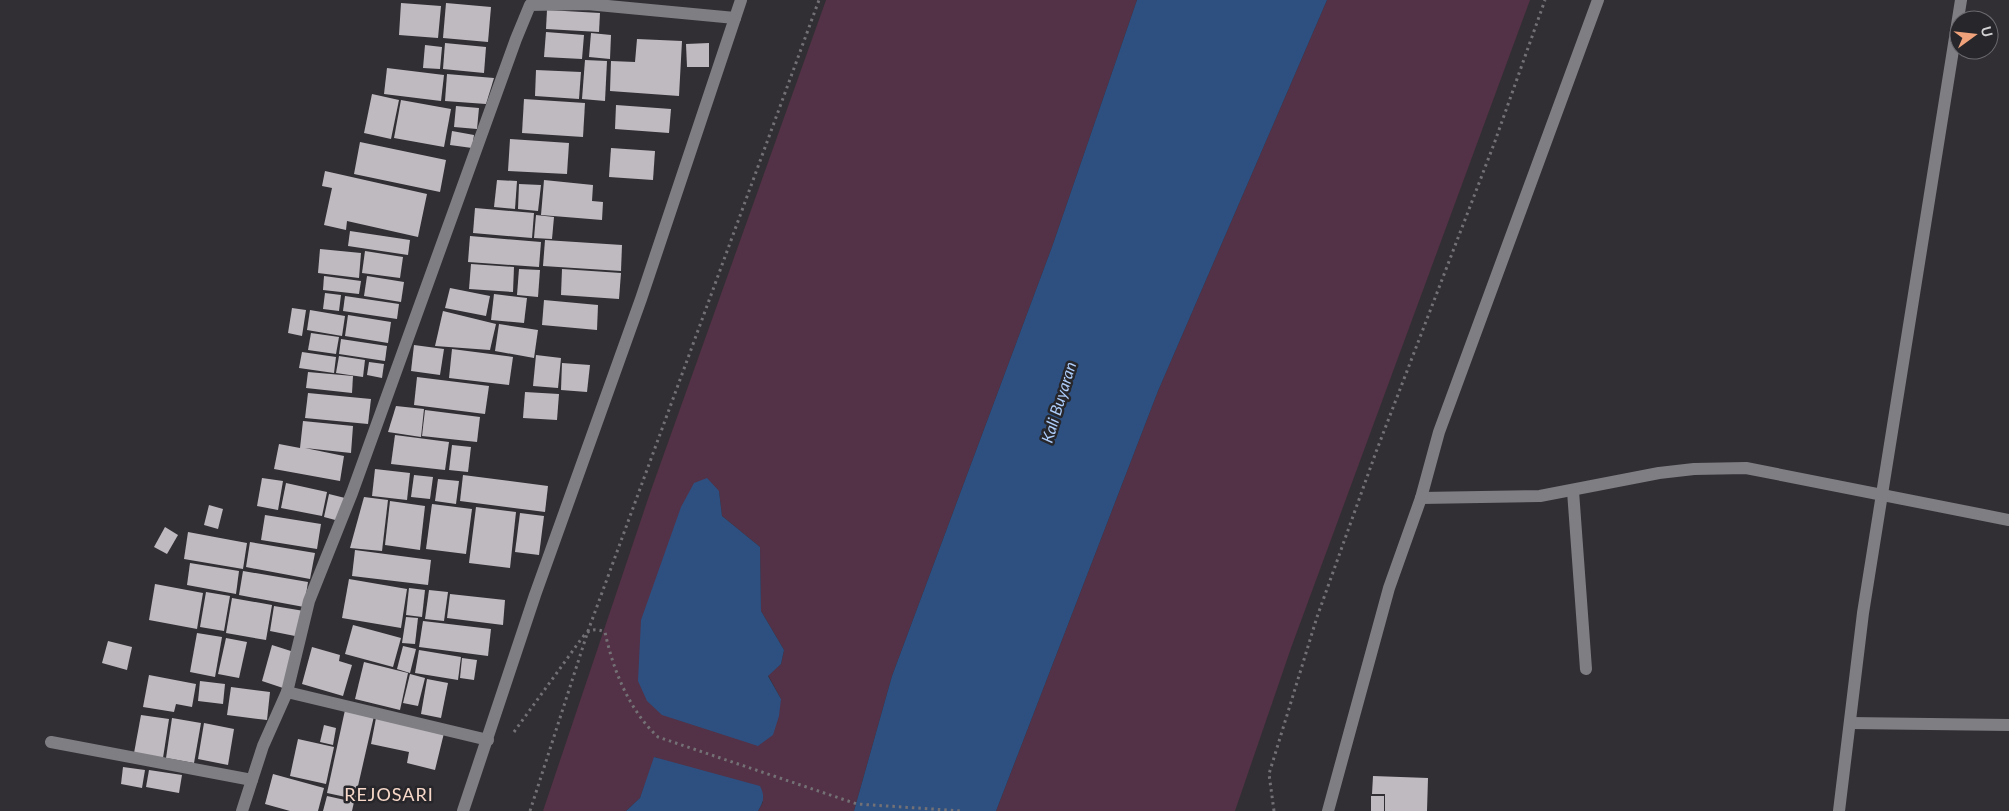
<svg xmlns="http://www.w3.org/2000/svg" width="2009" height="811" viewBox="0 0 2009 811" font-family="Lato,sans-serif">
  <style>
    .green { fill: #533146; fill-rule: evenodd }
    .water { fill: #2d5081 }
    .building { fill: #bfbabf }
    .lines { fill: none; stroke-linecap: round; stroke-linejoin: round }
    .path { stroke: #737175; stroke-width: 3; stroke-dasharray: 2.5 4; stroke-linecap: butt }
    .minor { stroke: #7f7e83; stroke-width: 12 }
    .tertiary { stroke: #7f7e83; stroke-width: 12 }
    .labels { text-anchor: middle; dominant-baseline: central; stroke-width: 5; stroke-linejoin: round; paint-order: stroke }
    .water-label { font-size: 16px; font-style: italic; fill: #aecefc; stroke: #27262a }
    .quarter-label { font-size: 18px; letter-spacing: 1px; fill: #f8d9ca; stroke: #27262a }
  </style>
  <rect width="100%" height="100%" fill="#312f34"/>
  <g class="green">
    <path d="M 826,0 L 1137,0 L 1052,247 L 892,676 L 854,811 L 758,811 L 763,802 L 655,757 L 640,798 L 626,811 L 543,811 L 650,493 ZM 719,491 L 722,516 L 760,547 L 761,611 L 784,650 L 781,664 L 768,675 L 781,699 L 641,620 Z"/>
    <polygon points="1327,0 1530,0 1291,648 1235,811 996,811 1158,391"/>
  </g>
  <g class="water">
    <polygon points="1137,0 1327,0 1158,391 996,811 854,811 892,676 1052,247"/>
    <polygon points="707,478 719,491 722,516 760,547 761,611 784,650 781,664 768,676 781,699 779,716 773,735 758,746 662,715 647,701 638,681 641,620 681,507 694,483"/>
    <path d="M 654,757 L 760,786 C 765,796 764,801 758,811 L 626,811 L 640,798 Z"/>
  </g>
  <g class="building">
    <polygon points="401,3 441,6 438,38 399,35"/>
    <polygon points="446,3 491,7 488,42 443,38"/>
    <polygon points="547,10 600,13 599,32 546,29"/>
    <polygon points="546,32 584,35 582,59 544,57"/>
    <polygon points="591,33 611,35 610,59 589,57"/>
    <polygon points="637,39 682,41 679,96 610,91 611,61 635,62"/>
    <polygon points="445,43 486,47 484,73 443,69"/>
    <polygon points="709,43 709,67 687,67 686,44"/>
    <polygon points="425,45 442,47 440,69 423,68"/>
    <polygon points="585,60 607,61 605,101 582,99"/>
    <polygon points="387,68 444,75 441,101 384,94"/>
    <polygon points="536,70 581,72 579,99 535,96"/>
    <polygon points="447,74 494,78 486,104 445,101"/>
    <polygon points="372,94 399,100 391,139 364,133"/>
    <polygon points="524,99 585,103 583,137 522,133"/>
    <polygon points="401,100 451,109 444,147 394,138"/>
    <polygon points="616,105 671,109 669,133 615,129"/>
    <polygon points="456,106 479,108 477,129 454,127"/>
    <polygon points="452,131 474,135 472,148 450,145"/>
    <polygon points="510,139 569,143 567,174 508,171"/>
    <polygon points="360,142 446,160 440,192 354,174"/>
    <polygon points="611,148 655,151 653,180 609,177"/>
    <polygon points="325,171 427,194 418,237 347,221 346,230 324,225 332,188 322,186"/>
    <polygon points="497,180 517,181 515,209 494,207"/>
    <polygon points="544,180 593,185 592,201 603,202 602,220 541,215"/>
    <polygon points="519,184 541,185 538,211 518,209"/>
    <polygon points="475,208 534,213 532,238 473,233"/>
    <polygon points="536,215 554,217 552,239 534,238"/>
    <polygon points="350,231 410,240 408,255 348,246"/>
    <polygon points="470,236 541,242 539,267 468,262"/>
    <polygon points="545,240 622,245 621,271 543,266"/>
    <polygon points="320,249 361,253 359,278 318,273"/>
    <polygon points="365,251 403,257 400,278 362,273"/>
    <polygon points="471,264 514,267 513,292 469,289"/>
    <polygon points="519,269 540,270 538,297 517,295"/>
    <polygon points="562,269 621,273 619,299 561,295"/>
    <polygon points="324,276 361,281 359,294 323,290"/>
    <polygon points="367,276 404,282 401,302 364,296"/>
    <polygon points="450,288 490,296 486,316 445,308"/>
    <polygon points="325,293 341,295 339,311 323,309"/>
    <polygon points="494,294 527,298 524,323 491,320"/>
    <polygon points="345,296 399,304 397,319 343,311"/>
    <polygon points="544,300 598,305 597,330 542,325"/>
    <polygon points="292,308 306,310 302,336 288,333"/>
    <polygon points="310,310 345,316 342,336 307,330"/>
    <polygon points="443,311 496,324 490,350 435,346"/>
    <polygon points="348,315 391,322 388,343 345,336"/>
    <polygon points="499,324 538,330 534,358 495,351"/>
    <polygon points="311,333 339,337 336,354 308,350"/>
    <polygon points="341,339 387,346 385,361 339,354"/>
    <polygon points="414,345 444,349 440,375 411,371"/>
    <polygon points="452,349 513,357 509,385 449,378"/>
    <polygon points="302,352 336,357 334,373 299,368"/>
    <polygon points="536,355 561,358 558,388 533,386"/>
    <polygon points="339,356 365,360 363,377 336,373"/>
    <polygon points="369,362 384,364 382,378 367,375"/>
    <polygon points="562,363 590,365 587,392 561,390"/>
    <polygon points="308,372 353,376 352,393 306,388"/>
    <polygon points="417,377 489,386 485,414 414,405"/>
    <polygon points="525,392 559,394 557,420 523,418"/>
    <polygon points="308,393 371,399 368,424 305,418"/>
    <polygon points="396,406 424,409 421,437 388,432"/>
    <polygon points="425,410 480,417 477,442 422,436"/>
    <polygon points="303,421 353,426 351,453 305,448 344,456 340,481 274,469 279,444 300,448"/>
    <polygon points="395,435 449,442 445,470 391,464"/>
    <polygon points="452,445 471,447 468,472 449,470"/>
    <polygon points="375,469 410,473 407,500 372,496"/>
    <polygon points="414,475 433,477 430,499 411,497"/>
    <polygon points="463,475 548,486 545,512 460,501"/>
    <polygon points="262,478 283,481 278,510 257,506"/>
    <polygon points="438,479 459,481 456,504 435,501"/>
    <polygon points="286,483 327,492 322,516 281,508"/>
    <polygon points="329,494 345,498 339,521 324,517"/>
    <polygon points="364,497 388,500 382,551 350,548"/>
    <polygon points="390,501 425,506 420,550 385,545"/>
    <polygon points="432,504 472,509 466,554 426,549"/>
    <polygon points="209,505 223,509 218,529 204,525"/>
    <polygon points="476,507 516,512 510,568 469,563"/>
    <polygon points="520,513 544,516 539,555 515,552"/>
    <polygon points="265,515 321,524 317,549 261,540"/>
    <polygon points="165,527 178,535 167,554 154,547"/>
    <polygon points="188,532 247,543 243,569 184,559"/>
    <polygon points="250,542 315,553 310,579 246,567"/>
    <polygon points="355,550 431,560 428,585 352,576"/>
    <polygon points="190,563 239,571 236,594 187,585"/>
    <polygon points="243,571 308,582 304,607 239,595"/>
    <polygon points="349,579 407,589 401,628 342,618"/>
    <polygon points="155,584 203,593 197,629 149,620"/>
    <polygon points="409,588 425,590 422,617 406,615"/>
    <polygon points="429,590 448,592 444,621 425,619"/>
    <polygon points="206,592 230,596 224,631 200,627"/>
    <polygon points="450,594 505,600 503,625 447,618"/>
    <polygon points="232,598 272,605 266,640 226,633"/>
    <polygon points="274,606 304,611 300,637 270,631"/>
    <polygon points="406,617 418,618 415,644 402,643"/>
    <polygon points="423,621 491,629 488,656 419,647"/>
    <polygon points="353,625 401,638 393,667 345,654"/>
    <polygon points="197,633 222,637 215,677 190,672"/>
    <polygon points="226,638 247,642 239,678 218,674"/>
    <polygon points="108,641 132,647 127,670 102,663"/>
    <polygon points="272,645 294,652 283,688 262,681"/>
    <polygon points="403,646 416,649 410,673 397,669"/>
    <polygon points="312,647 340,655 339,661 352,665 343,696 302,684"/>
    <polygon points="419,650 461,657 458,680 415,673"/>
    <polygon points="462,658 477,660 474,680 460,678"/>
    <polygon points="364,662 408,673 400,710 355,699"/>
    <polygon points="410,674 425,678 418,706 403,703"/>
    <polygon points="149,675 196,684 192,707 176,704 174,712 143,707"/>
    <polygon points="427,679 448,683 441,718 421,714"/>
    <polygon points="200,681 225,684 223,704 198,701"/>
    <polygon points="231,687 270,692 267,720 227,715"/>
    <polygon points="345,710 374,716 355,799 327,793"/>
    <polygon points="141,715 169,719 163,758 134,753"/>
    <polygon points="172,718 201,723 194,763 166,758"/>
    <polygon points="376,718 444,733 435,770 407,763 409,752 371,744"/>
    <polygon points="204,723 234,729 228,765 198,759"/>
    <polygon points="324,725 336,728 333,745 320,742"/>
    <polygon points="298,739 334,747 326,784 290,776"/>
    <polygon points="123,767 145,770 142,788 121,784"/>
    <polygon points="149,770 182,775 179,793 146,787"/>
    <polygon points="273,774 324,788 318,811 290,811 265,804"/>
    <polygon points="1373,776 1428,778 1427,811 1385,811 1385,794 1372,794"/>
    <polygon points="327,796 354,802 352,811 323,811"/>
    <rect x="1371" y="796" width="13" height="15"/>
  </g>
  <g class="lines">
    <g class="path">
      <path d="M 514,732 L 582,638 C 589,629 595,628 605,632 C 613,670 629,710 658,737 L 857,804 L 962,811"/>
      <polyline points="530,811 588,631 819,0"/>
      <polyline points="1274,811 1269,774 1317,617 1376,452 1494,144 1545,0"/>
    </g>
    <g class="minor">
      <polyline points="1573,491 1586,669"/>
      <polyline points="1421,498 1540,496 1659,473 1694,469 1746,468 2009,520"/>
      <polyline points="287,692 488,740"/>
      <polyline points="1850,723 2009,725"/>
      <polyline points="51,742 252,780"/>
      <polyline points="242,811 263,746 287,692 309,601 352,493 516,39 530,5 587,4 735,18"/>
      <polyline points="1328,811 1389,588 1421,498 1439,432 1598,0"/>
      <polyline points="1839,811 1863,613 1961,0"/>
    </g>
    <polyline class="tertiary" points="463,811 535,595 641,299 741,0"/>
  </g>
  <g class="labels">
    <g class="water-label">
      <text transform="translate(1058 402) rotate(-73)">Kali Buyaran</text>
    </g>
    <g class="quarter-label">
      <text x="389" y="794">REJOSARI</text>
    </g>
  </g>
  <g transform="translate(1974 35) rotate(75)"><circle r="24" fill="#27262a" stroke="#6b6a6e"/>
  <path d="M0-4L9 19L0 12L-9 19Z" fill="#f0a27a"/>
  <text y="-8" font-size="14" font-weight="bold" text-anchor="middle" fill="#d2d1d4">U</text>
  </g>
</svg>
